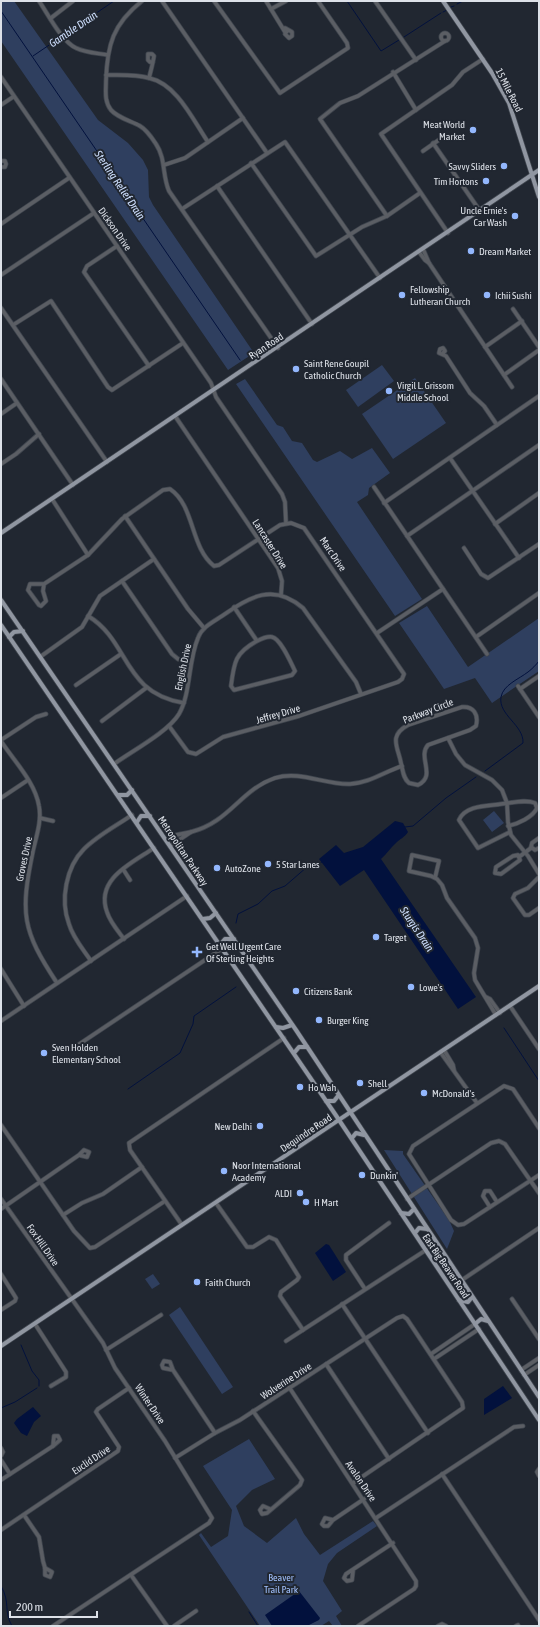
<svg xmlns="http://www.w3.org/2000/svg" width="540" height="1627" viewBox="0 0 540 1627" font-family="'Asap Condensed',sans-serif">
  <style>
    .green { fill: #2f3f5f }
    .water { fill: #02113d }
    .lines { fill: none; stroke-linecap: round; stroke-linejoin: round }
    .stream { stroke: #02113d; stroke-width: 1 }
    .minor-casing { stroke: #3f454e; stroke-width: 5 }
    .major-casing { stroke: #3f454e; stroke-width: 5.5 }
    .minor { stroke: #5b5e64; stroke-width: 3.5 }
    .major { stroke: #9096a1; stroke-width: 4 }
    .poi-dot { fill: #93b7fd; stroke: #212731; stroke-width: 1.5 }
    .labels { text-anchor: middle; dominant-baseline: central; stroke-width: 4; stroke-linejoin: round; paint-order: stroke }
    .street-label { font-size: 10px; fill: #dde1e8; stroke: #212731 }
    .poi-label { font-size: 10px; fill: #dde1e8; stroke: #212731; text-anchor: start }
    .park-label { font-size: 10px; fill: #a1c0fd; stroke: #212731 }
    .water-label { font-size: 11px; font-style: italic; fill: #cfe0ff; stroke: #212731 }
  </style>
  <rect width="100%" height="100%" fill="#212731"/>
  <g class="green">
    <polygon points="1,1 14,1 98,120 128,143 143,160 148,170 149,197 153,205 254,353 228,370 1,41"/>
    <polygon points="382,365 394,381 358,407 346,390"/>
    <polygon points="415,378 446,423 393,459 362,414"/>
    <polygon points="245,379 277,425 283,427 292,441 302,443 313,460 317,462 340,451 352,459 372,448 390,473 369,488 368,495 357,502 422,599 395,616 236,384"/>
    <polygon points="427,606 468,667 539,618 539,671 492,703 475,678 444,689 399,623"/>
    <polygon points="494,811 504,823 492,832 483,820"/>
    <polygon points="384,1150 403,1151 403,1154 449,1220 454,1231 447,1249"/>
    <polygon points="153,1274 160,1284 152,1289 145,1279"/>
    <polygon points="180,1307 233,1387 222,1394 169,1315"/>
    <polygon points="249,1439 275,1479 252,1490 236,1506 244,1526 267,1543 296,1518 304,1534 320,1555 373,1521 377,1526 337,1553 328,1564 323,1581 342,1611 336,1616 342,1626 333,1626 329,1621 321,1626 260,1626 199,1535 201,1533 211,1547 228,1536 232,1510 203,1466"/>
  </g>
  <g class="water">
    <path d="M 395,821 L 403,823 L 408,832 C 405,837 400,839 396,843 C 390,848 387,854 381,859 L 476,997 L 458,1009 L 364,870 L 340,886 L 319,859 L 336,845 L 344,853 L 363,847 Z"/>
    <polygon points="326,1244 329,1245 346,1272 333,1281 315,1253"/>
    <polygon points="503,1386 512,1398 484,1415 484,1399"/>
    <polygon points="33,1407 41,1416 34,1422 27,1436 21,1433 14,1423 17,1419"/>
    <polygon points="299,1591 320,1618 319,1620 307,1626 272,1626 265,1615"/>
  </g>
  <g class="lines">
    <g class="stream">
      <polyline points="347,1 381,51 399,40"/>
      <polyline points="457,4 463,1"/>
      <polyline points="451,7 454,6"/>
      <polyline points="1,11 240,360"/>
      <polyline points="443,12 447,10"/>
      <polyline points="64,35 114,1"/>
      <polyline points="404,37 441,13"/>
      <polyline points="33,56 61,37"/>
      <path d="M 485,771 L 523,743 C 524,725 498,715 501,697 C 503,685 519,679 528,672 C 532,669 536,665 539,661"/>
      <polyline points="405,827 413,826 446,798 476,777"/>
      <polyline points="236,923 238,914 258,904 272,891 285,886 307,867 322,862"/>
      <polyline points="504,1028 539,1081"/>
      <polyline points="128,1089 180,1053 193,1024 194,1016 236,987"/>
      <polyline points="21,1345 32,1371 39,1380 39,1386"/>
      <polyline points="1,1408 15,1402 37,1388"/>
      <path d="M 1,1586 C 11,1603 3,1611 12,1626"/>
      <polyline points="249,1612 258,1626"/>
    </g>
    <g class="minor-casing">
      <g id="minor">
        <path d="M 39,1 C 48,14 62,42 76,48 C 86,53 97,53 108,55"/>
        <path d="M 142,1 C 113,24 107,45 106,81 C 106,91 104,101 111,110 C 118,118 131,121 140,126 C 147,130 152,138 156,144 C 166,159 162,175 169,191 L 278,348"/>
        <polyline points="162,1 267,153"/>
        <polyline points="214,1 280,93 348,48 347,43 318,1"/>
        <polyline points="266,1 285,32"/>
        <polyline points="375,1 416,60"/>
        <polyline points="271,9 286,1"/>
        <polyline points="51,18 73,1"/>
        <polyline points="285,28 292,32 292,36 289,38 285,34 288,30"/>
        <circle cx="445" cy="37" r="4"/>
        <polyline points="393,72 416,110"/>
        <path d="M 106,75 C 120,75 136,74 149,78 C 177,84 193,120 208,142"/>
        <polyline points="1,77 211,383 216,397 282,494 285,502 286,523"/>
        <path d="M 149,78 C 151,70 153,63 154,56 L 152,54 L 148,54 L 148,60 L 150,62 L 153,62"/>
        <polyline points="1,105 13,97"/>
        <polyline points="433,143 480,211"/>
        <polyline points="423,151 443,137"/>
        <polyline points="1,161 5,161 6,164 5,167 1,167"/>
        <polyline points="251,163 316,256 362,227 387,216 420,193"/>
        <polyline points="164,165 185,158 243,118"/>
        <polyline points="217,186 312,324"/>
        <polyline points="182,209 285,142 380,278"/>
        <polyline points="387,216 320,119 340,103 358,96 445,41"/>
        <polyline points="1,224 69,178"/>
        <polyline points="448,233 381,134 452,85 463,72 483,59"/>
        <polyline points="117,246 87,266 84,272 149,366"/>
        <polyline points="423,249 429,263 512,387"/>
        <polyline points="419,252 425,260 429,263"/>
        <polyline points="1,275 94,213"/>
        <polyline points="1,308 107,462"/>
        <polyline points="513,309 539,347"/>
        <polyline points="13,325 51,301 108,387 112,390 183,343"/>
        <polyline points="485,347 522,321"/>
        <polyline points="442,354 445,351 443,348 440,349 439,353 446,356 470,393 484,406 497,425"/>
        <polyline points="504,375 539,350"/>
        <polyline points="1,379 73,485"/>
        <polyline points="1,414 17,403"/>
        <polyline points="175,416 278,568 282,581 281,595"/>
        <polyline points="450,458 519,558"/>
        <polyline points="1,464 16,454 39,434"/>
        <polyline points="374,487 487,654"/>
        <polyline points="52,499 88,555"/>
        <polyline points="384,503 539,396"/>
        <polyline points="125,516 188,609 204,628"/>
        <polyline points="495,524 539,493"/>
        <polyline points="407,536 539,445"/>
        <polyline points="464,548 481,574 488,578 539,544"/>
        <polyline points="122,581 172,654 178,659 191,663"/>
        <path d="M 44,584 L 43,591 L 46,601 L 41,606 L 39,605 L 28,590 L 30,584 L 44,584 L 88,555 L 122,519 L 163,490 L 170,489 C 195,506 190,547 214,566 L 219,565 L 280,525 L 291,523 L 304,528 L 404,674 L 402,679 L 398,682 L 299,716 L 223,737 L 196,754 L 188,752 L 169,726"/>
        <path d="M 234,607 L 257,641 C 261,639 267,636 272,637 C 281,639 291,663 295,671 L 292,675 L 234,690 L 231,686 C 234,662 235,653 257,641"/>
        <path d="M 88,616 C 130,641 122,693 184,703"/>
        <polyline points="377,633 443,589"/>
        <polyline points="476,637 539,593"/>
        <polyline points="40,657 82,627 100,596 154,559"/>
        <polyline points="76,685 121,654"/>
        <polyline points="518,686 539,717"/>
        <polyline points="520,689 539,676"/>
        <path d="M 462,707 C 473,706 479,714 476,726 L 470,730 L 428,745 C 417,757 437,776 418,785 L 409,783 C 403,778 403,771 401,763 C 398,747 388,736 408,725 Z"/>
        <polyline points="102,721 146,688"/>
        <polyline points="448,738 456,754 465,765 492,780 502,790 507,803 508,822 511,835 528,856 539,874"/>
        <polyline points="1,740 36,717 46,714"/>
        <path d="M 1,741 C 14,761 35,782 39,806 C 42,821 36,837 33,851 C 20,914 22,930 57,983"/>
        <path d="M 114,764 C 132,751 168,732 179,714 C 191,693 188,661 198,638 C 202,627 213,622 222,616 C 250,597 273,582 303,608 L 356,682 L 361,694"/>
        <polyline points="1,798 28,780"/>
        <polyline points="40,818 53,821"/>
        <path d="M 508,826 C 518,824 533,817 537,808 L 535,803 C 525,799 512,803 501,804 C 488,806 465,805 459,820 L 478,848 L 510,832"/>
        <path d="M 191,832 C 230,822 240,790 275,778 C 300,770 325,785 350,784 C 369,783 384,772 402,766"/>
        <polyline points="539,838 532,843 531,847 535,850 539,848"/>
        <polyline points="167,841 176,835 191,832 170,846"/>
        <polygon points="518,855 520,860 501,874 495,873 496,867 513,856"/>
        <polyline points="519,857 531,848"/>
        <polyline points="123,869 130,880"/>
        <polyline points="539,877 528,888 515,894 513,898 525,915 529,915 539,908"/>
        <polyline points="435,878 439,861 412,855 409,871 431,876 437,879 442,885 447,898 475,938 478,948 474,973 475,980 496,1015"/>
        <path d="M 124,939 C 118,931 110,922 107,912 C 95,879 132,863 154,848"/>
        <path d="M 91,961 C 83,949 73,938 69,924 C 60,900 66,867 84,849 C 98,835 116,826 132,815"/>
        <polyline points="1,969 24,1006"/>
        <polyline points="486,997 490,999 500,1013"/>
        <polyline points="510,1006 539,1049"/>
        <polyline points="1,1021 187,896"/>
        <polyline points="75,1047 223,948"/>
        <polyline points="444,1050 453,1065 454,1070"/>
        <polyline points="441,1053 477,1103"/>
        <polyline points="1,1125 74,1231 90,1248 95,1247 165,1201"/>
        <polyline points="539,1128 513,1089 504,1086 413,1146 409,1154 451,1220 458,1225 464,1224 539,1175"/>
        <polyline points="1,1199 103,1343 115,1368 165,1441 212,1518 209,1523 53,1626"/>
        <polyline points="407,1199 491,1143 499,1141 505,1144 539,1193"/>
        <polyline points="216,1203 247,1247 253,1247 269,1237 276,1240 299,1277 297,1280 281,1292 280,1296 303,1330"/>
        <polyline points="490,1207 483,1196 485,1191 490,1191 497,1202"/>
        <polyline points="1,1209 79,1155 87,1157 89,1152 84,1150 79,1155"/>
        <polyline points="63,1215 82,1203 103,1194 142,1167"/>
        <polyline points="182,1225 130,1150 129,1143 284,1038"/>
        <polyline points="1,1274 16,1298 15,1301 1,1310"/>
        <polyline points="462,1280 539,1228"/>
        <polyline points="365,1289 346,1260 346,1255 389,1223"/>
        <polyline points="512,1299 539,1339"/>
        <polyline points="342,1304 428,1433"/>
        <polyline points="35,1324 66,1372 66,1377 51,1386"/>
        <polyline points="286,1341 426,1250"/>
        <polyline points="106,1350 161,1315"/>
        <polyline points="431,1354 475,1324"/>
        <polyline points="434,1359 479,1329"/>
        <polyline points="326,1364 389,1459"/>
        <polyline points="173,1370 163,1368 162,1365 164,1361 170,1362 173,1370 215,1433"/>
        <polyline points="521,1370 539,1358"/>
        <polyline points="524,1375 539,1365"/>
        <polyline points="289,1387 416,1581 416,1586 414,1589 358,1626"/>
        <polyline points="253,1411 302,1480 300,1485 267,1513 262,1514 260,1510 263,1506 270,1509"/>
        <polygon points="54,1436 58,1436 60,1440 53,1446"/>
        <polyline points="1,1448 3,1452 1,1456"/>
        <polyline points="175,1458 215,1433 240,1420 397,1318 403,1316 407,1319 462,1402 463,1408 353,1483"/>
        <polyline points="1,1460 10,1474"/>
        <polyline points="539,1469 537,1472 539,1476"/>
        <polyline points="442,1474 539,1620"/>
        <polyline points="1,1480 53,1446"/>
        <polyline points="24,1515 39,1537 43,1561 45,1568"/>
        <polyline points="376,1518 514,1427 523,1426"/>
        <polyline points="333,1520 325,1518 322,1524 324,1526 328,1526 333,1520 364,1499"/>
        <polyline points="1,1530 118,1451 119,1447 96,1412 98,1409 129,1388"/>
        <polygon points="45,1568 52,1572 50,1577 45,1575"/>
        <polyline points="353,1571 352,1580 347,1581 344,1578 346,1574 393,1543"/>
        <polyline points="131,1575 167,1626"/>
        <polyline points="174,1626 196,1611"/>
        <polyline points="438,1626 442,1624 446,1626"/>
        <polyline points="516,1626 518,1625"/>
      </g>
    </g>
    <g class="major-casing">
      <g id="major">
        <polyline points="443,1 492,73 509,103 539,197"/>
        <polyline points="1,533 539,170"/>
        <polyline points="1,600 296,1030 539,1397"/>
        <polyline points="1,625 335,1114 539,1420"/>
        <polyline points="9,637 14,632 23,631"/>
        <polyline points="118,795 127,795 132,790"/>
        <polyline points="137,822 141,816 150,816"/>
        <polyline points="203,919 210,918 216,913"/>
        <polyline points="220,945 225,939 234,939"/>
        <polyline points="276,1027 283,1028 292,1025"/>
        <polyline points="294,1053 299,1047 307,1047"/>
        <polyline points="326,1101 334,1101 338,1096"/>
        <polyline points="352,1138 356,1133 364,1135"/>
        <polyline points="401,1213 409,1214 414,1209"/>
        <polyline points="415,1233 419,1228 427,1229"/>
        <polyline points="459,1300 468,1302 472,1297"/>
        <polyline points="475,1324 481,1319 488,1321"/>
        <polyline points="1,1346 539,986"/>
      </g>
    </g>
    <use href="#minor" class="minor"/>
    <use href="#major" class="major"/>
  </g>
  <g class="poi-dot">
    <circle cx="473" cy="130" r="4"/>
    <circle cx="504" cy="166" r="4"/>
    <circle cx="486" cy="181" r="4"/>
    <circle cx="515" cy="216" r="4"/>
    <circle cx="471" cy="251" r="4"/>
    <circle cx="402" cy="295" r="4"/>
    <circle cx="487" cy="295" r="4"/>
    <circle cx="296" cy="369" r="4"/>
    <circle cx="389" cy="391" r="4"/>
    <circle cx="268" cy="864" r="4"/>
    <circle cx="217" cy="868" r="4"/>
    <circle cx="376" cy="937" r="4"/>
    <path d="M195 946h4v4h4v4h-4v4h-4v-4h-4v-4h4z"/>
    <circle cx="411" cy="987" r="4"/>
    <circle cx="296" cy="991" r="4"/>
    <circle cx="319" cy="1020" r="4"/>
    <circle cx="44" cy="1053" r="4"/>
    <circle cx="360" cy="1083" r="4"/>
    <circle cx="300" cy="1087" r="4"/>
    <circle cx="424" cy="1093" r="4"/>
    <circle cx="260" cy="1126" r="4"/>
    <circle cx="224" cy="1171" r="4"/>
    <circle cx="362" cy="1175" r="4"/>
    <circle cx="300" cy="1193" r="4"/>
    <circle cx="306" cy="1202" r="4"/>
    <circle cx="197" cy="1282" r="4"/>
  </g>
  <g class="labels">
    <g class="street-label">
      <text transform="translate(509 90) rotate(63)">15 Mile Road</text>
      <text transform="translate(115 229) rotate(55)">Dickson Drive</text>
      <text transform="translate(266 346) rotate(-34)">Ryan Road</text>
      <text transform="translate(270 544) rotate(58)">Lancaster Drive</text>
      <text transform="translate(333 554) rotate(56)">Marc Drive</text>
      <text transform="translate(183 667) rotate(-78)">English Drive</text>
      <text transform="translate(428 711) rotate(-21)">Parkway Circle</text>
      <text transform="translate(278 714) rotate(-16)">Jeffrey Drive</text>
      <text transform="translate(183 851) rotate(56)">Metropolitan Parkway</text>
      <text transform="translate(24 859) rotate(-78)">Groves Drive</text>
      <text transform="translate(306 1133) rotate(-34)">Dequindre Road</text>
      <text transform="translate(43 1245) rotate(55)">Fox Hill Drive</text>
      <text transform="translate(446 1266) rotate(56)">East Big Beaver Road</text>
      <text transform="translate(286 1381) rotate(-33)">Wolverine Drive</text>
      <text transform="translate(150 1404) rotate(56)">Winter Drive</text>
      <text transform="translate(91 1460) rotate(-34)">Euclid Drive</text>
      <text transform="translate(361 1481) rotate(56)">Avalon Drive</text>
    </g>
    <g class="poi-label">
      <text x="465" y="124" text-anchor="end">Meat World<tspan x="465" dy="12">Market</tspan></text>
      <text x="496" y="166" text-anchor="end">Savvy Sliders</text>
      <text x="478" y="181" text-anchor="end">Tim Hortons</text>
      <text x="507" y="210" text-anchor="end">Uncle Ernie's<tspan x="507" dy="12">Car Wash</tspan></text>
      <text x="479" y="251">Dream Market</text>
      <text x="410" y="289">Fellowship<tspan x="410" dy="12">Lutheran Church</tspan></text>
      <text x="495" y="295">Ichii Sushi</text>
      <text x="304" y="363">Saint Rene Goupil<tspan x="304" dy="12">Catholic Church</tspan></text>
      <text x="397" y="385">Virgil L. Grissom<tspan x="397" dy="12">Middle School</tspan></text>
      <text x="276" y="864">5 Star Lanes</text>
      <text x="225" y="868">AutoZone</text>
      <text x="384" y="937">Target</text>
      <text x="206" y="946">Get Well Urgent Care<tspan x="206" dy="12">Of Sterling Heights</tspan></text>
      <text x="419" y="987">Lowe's</text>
      <text x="304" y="991">Citizens Bank</text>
      <text x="327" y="1020">Burger King</text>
      <text x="52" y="1047">Sven Holden<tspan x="52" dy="12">Elementary School</tspan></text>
      <text x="368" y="1083">Shell</text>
      <text x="308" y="1087">Ho Wah</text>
      <text x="432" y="1093">McDonald's</text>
      <text x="252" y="1126" text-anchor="end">New Delhi</text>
      <text x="232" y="1165">Noor International<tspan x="232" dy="12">Academy</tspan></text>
      <text x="370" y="1175">Dunkin'</text>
      <text x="292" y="1193" text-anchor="end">ALDI</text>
      <text x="314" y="1202">H Mart</text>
      <text x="205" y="1282">Faith Church</text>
    </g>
    <g class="park-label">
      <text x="281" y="1577">Beaver<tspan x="281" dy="12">Trail Park</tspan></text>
    </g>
    <g class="water-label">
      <text transform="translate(73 29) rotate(-34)">Gamble Drain</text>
      <text transform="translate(120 185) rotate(56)">Sterling Relief Drain</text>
      <text transform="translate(417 929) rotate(56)">Sturgis Drain</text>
    </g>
  </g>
  <rect width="540" height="1627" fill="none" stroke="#dde1e8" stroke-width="4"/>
  <path d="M10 1611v6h87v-6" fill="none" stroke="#dde1e8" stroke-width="2"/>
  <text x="16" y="1611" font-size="12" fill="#dde1e8" stroke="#212731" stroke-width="3" paint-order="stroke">200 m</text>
</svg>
